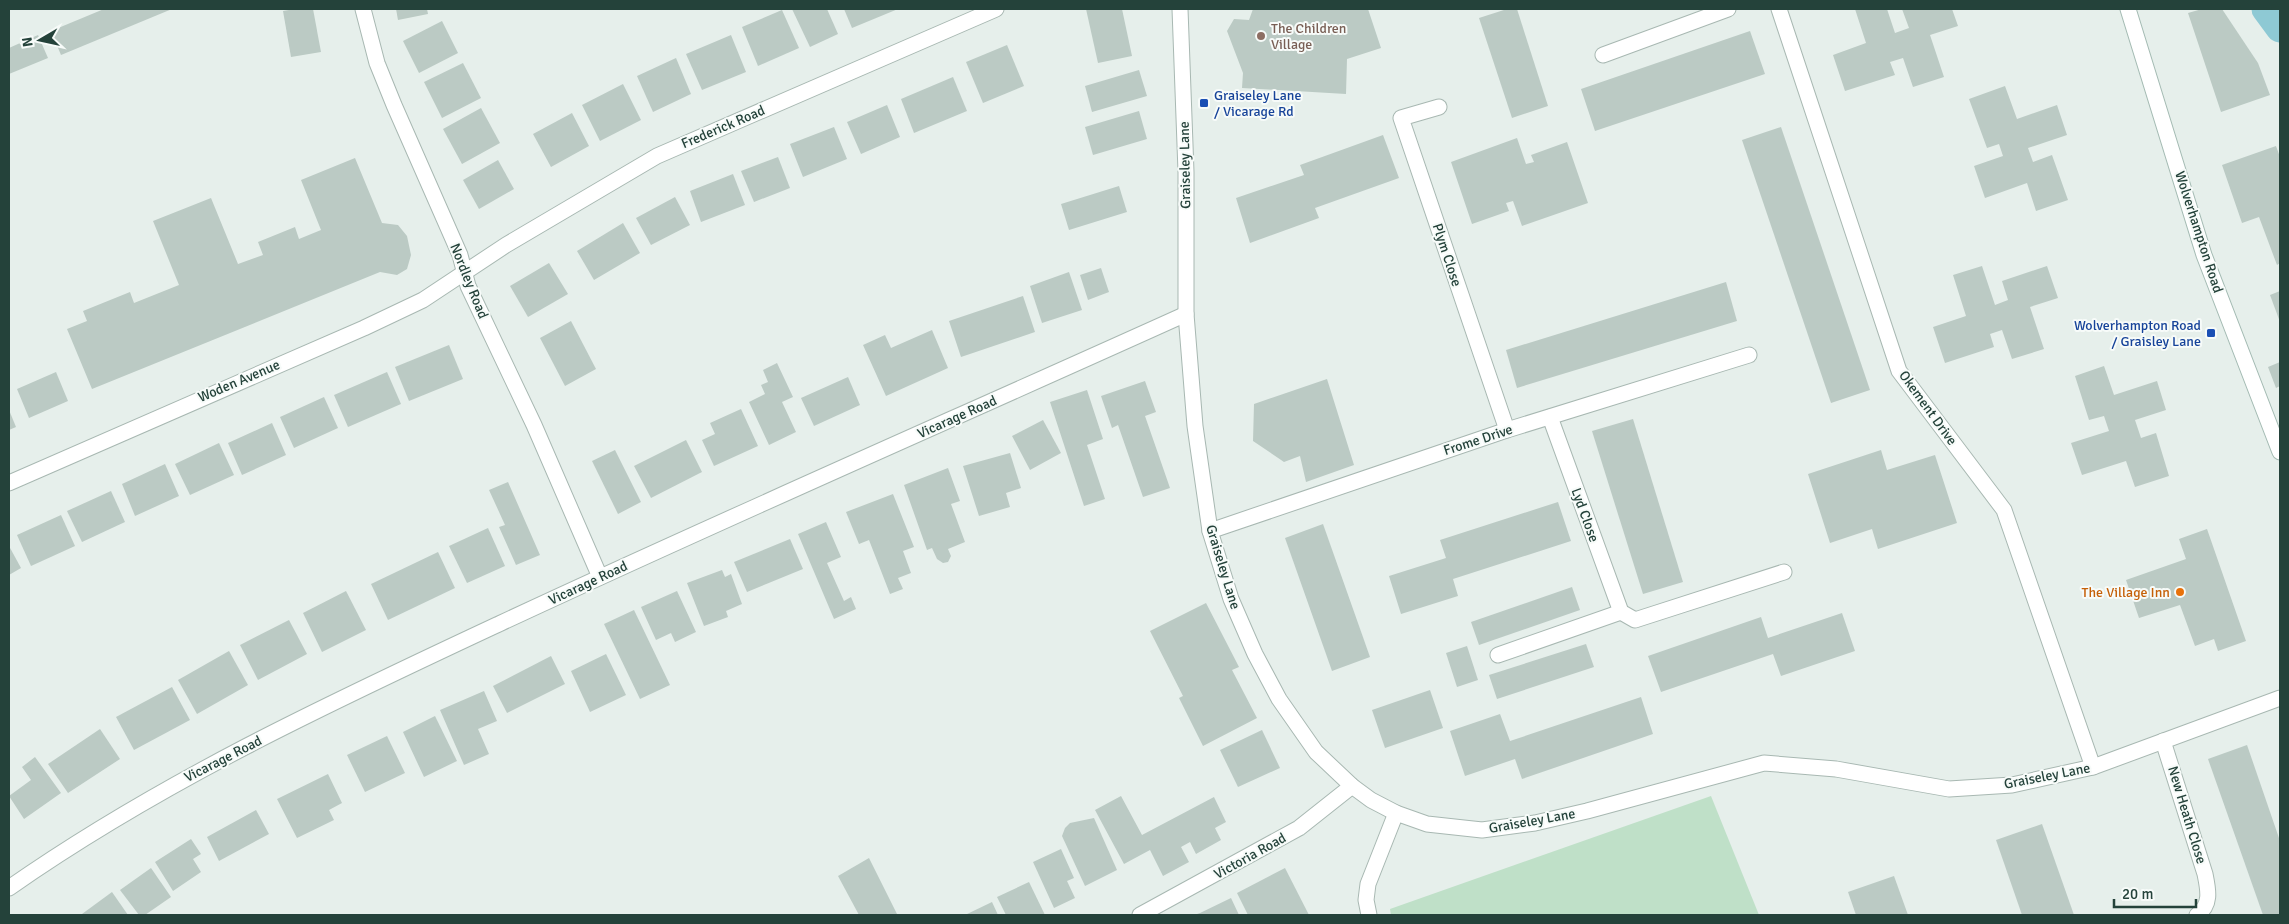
<svg xmlns="http://www.w3.org/2000/svg" width="2289" height="924" viewBox="0 0 2289 924" font-family="Signika,sans-serif">
  <style>
    .green { fill: #bfe0c8 }
    .lines { fill: none; stroke-linecap: round; stroke-linejoin: round }
    .canal { stroke: #8ec9d4; stroke-width: 29 }
    .building { fill: #bbcac4 }
    .street-casing { stroke: #a8b8b2; stroke-width: 17 }
    .secondary-casing { stroke: #a4bbb3; stroke-width: 17 }
    .street { stroke: #fff; stroke-width: 15 }
    .secondary { stroke: #fff; stroke-width: 15 }
    .education-dot { fill: #8d6e63; stroke: #f7fbf9; stroke-width: 2 }
    .transit-dot { fill: #1a4fb4; stroke: #f7fbf9; stroke-width: 2 }
    .food-dot { fill: #e8710a; stroke: #f7fbf9; stroke-width: 2 }
    .labels { text-anchor: middle; dominant-baseline: central; stroke-width: 4; stroke-linejoin: round; paint-order: stroke }
    .education-label { font-size: 14px; fill: #785e54; stroke: #f7fbf9; text-anchor: start }
    .transit-label { font-size: 14px; fill: #164399; stroke: #f7fbf9; text-anchor: start }
    .street-label { font-size: 14px; fill: #24423a; stroke: #f7fbf9 }
    .food-label { font-size: 14px; fill: #c56008; stroke: #f7fbf9; text-anchor: end }
  </style>
  <rect width="100%" height="100%" fill="#e6efeb"/>
  <polygon class="green" points="1711,796 1759,915 1391,915 1390,909"/>
  <g class="lines">
    <polyline class="canal" points="2266,9 2280,28"/>
  </g>
  <g class="building">
    <polygon points="104,9 172,9 61,55 51,31"/>
    <polygon points="295,9 313,9 321,52 291,57 283,11"/>
    <polygon points="396,9 427,9 428,14 398,20"/>
    <polygon points="792,9 827,9 838,34 810,47"/>
    <polygon points="844,9 898,9 852,28"/>
    <polygon points="1086,9 1122,9 1132,56 1098,63"/>
    <polygon points="1253,9 1368,9 1381,48 1347,59 1346,94 1242,88 1243,73 1227,31 1234,19 1249,20"/>
    <polygon points="1507,9 1517,9 1548,106 1512,118 1479,18"/>
    <polygon points="1855,9 1887,9 1895,33 1909,28 1902,9 1952,9 1958,26 1930,35 1944,77 1913,87 1903,58 1890,62 1895,75 1845,91 1833,55 1866,43"/>
    <polygon points="2202,9 2222,9 2258,63 2270,95 2221,112 2188,13"/>
    <polygon points="782,10 799,48 758,66 742,27"/>
    <polygon points="442,21 458,53 419,73 403,41"/>
    <polygon points="1750,31 1765,74 1595,131 1581,89"/>
    <polygon points="38,35 48,58 9,74 9,48"/>
    <polygon points="731,35 746,72 702,90 686,54"/>
    <polygon points="1007,45 1024,86 983,103 966,62"/>
    <polygon points="676,58 691,94 653,112 637,76"/>
    <polygon points="463,63 481,98 442,118 424,82"/>
    <polygon points="1139,70 1147,96 1092,112 1085,86"/>
    <polygon points="953,77 967,111 914,133 901,99"/>
    <polygon points="623,84 641,120 600,141 582,105"/>
    <polygon points="2005,86 2017,119 2057,105 2067,135 2028,148 2033,162 2052,155 2068,200 2036,211 2027,183 1985,198 1974,166 2003,156 1999,144 1987,148 1969,99"/>
    <polygon points="887,105 900,137 861,154 847,122"/>
    <polygon points="481,108 500,143 462,164 443,129"/>
    <polygon points="1139,111 1147,139 1093,155 1085,127"/>
    <polygon points="572,113 589,146 551,167 533,134"/>
    <polygon points="834,127 847,159 803,177 790,144"/>
    <polygon points="1781,127 1870,390 1831,403 1742,140"/>
    <polygon points="1383,135 1399,178 1315,208 1319,218 1250,243 1236,198 1304,175 1300,165"/>
    <polygon points="1517,138 1526,164 1534,162 1531,155 1567,142 1588,203 1522,226 1513,201 1506,203 1509,211 1472,224 1451,162"/>
    <polygon points="2276,146 2280,157 2280,263 2277,265 2259,217 2242,223 2222,165"/>
    <polygon points="778,157 790,188 754,202 741,171"/>
    <polygon points="355,158 382,223 398,225 407,236 411,255 407,269 397,275 380,272 92,389 67,329 87,321 83,311 130,292 134,303 179,285 153,221 211,198 238,264 263,255 258,242 295,227 299,239 321,230 301,180"/>
    <polygon points="498,160 514,189 479,209 463,180"/>
    <polygon points="733,174 745,205 701,222 690,191"/>
    <polygon points="1119,186 1127,212 1069,230 1061,204"/>
    <polygon points="675,197 690,225 651,245 636,218"/>
    <polygon points="623,223 640,253 594,280 577,251"/>
    <polygon points="549,263 568,294 528,317 510,286"/>
    <polygon points="1982,266 1995,305 2008,300 2002,281 2047,266 2058,298 2030,307 2044,349 2012,359 2002,330 1990,334 1994,347 1945,363 1933,327 1966,316 1953,275"/>
    <polygon points="1101,268 1109,292 1088,300 1080,275"/>
    <polygon points="1069,272 1082,310 1042,323 1030,286"/>
    <polygon points="1726,282 1737,321 1517,388 1506,350"/>
    <polygon points="2280,291 2280,322 2270,295"/>
    <polygon points="1023,296 1035,332 961,357 949,321"/>
    <polygon points="571,321 596,369 565,386 540,338"/>
    <polygon points="932,330 948,368 886,396 863,345 885,335 891,348"/>
    <polygon points="449,345 463,379 409,401 395,367"/>
    <polygon points="2280,362 2280,386 2276,388 2268,367"/>
    <polygon points="777,363 793,397 782,402 796,432 769,445 749,402 765,394 761,385 768,382 763,370"/>
    <polygon points="2104,366 2114,395 2157,381 2166,410 2135,420 2141,438 2156,433 2169,476 2135,487 2126,461 2082,475 2071,443 2109,431 2104,416 2089,420 2075,376"/>
    <polygon points="56,372 68,401 29,418 17,389"/>
    <polygon points="387,372 401,404 348,427 334,395"/>
    <polygon points="848,377 860,405 814,426 801,398"/>
    <polygon points="1327,379 1354,465 1306,482 1300,456 1284,462 1253,441 1254,404"/>
    <polygon points="1145,381 1156,412 1145,416 1170,488 1143,497 1118,425 1112,428 1101,396"/>
    <polygon points="1087,390 1103,439 1087,445 1105,499 1084,506 1050,402"/>
    <polygon points="324,397 338,428 294,448 280,417"/>
    <polygon points="741,409 758,446 714,466 702,440 715,434 710,423"/>
    <polygon points="9,410 16,427 9,430"/>
    <polygon points="1633,419 1683,582 1643,594 1592,431"/>
    <polygon points="1043,420 1061,453 1030,470 1012,436"/>
    <polygon points="272,423 286,455 242,475 228,443"/>
    <polygon points="686,440 702,472 651,498 634,466"/>
    <polygon points="219,443 234,475 190,495 175,464"/>
    <polygon points="615,450 641,502 618,514 592,461"/>
    <polygon points="1881,450 1887,470 1935,455 1957,523 1878,549 1872,529 1830,543 1808,474"/>
    <polygon points="1010,453 1021,488 1006,493 1010,507 979,516 963,466"/>
    <polygon points="165,464 179,496 135,516 122,484"/>
    <polygon points="948,468 960,501 951,504 965,542 948,549 951,556 948,562 943,563 937,559 932,548 927,550 904,485"/>
    <polygon points="508,482 540,555 516,565 499,527 505,525 489,490"/>
    <polygon points="111,491 125,522 82,542 67,511"/>
    <polygon points="893,494 914,547 903,551 911,573 898,578 903,589 890,594 869,540 859,544 846,512"/>
    <polygon points="1558,502 1571,541 1453,579 1458,596 1401,614 1389,576 1446,558 1440,540"/>
    <polygon points="61,515 75,546 31,566 17,535"/>
    <polygon points="826,522 841,557 827,563 844,601 851,597 856,609 834,619 798,534"/>
    <polygon points="1323,524 1370,657 1332,671 1285,538"/>
    <polygon points="488,528 505,566 467,583 449,546"/>
    <polygon points="2207,529 2246,641 2218,651 2214,639 2195,646 2180,605 2139,618 2126,580 2186,559 2179,539"/>
    <polygon points="790,539 803,569 747,592 734,562"/>
    <polygon points="9,546 21,568 9,575"/>
    <polygon points="438,552 455,588 388,620 371,584"/>
    <polygon points="722,570 725,577 731,574 742,604 726,611 728,617 704,626 687,583"/>
    <polygon points="1572,587 1580,610 1479,645 1471,622"/>
    <polygon points="346,591 366,630 322,652 303,613"/>
    <polygon points="677,591 696,632 675,642 671,633 656,640 641,607"/>
    <polygon points="1206,603 1239,667 1232,670 1257,718 1203,746 1179,698 1183,696 1150,631"/>
    <polygon points="634,610 670,685 640,699 604,624"/>
    <polygon points="1842,613 1855,651 1781,676 1773,654 1661,692 1648,656 1761,617 1768,638"/>
    <polygon points="289,620 307,654 258,680 240,645"/>
    <polygon points="1586,644 1594,667 1497,699 1489,675"/>
    <polygon points="1467,646 1478,680 1457,687 1446,653"/>
    <polygon points="229,651 248,685 197,714 178,680"/>
    <polygon points="606,654 626,695 590,712 571,671"/>
    <polygon points="551,656 565,684 507,713 493,686"/>
    <polygon points="172,687 190,720 134,750 116,717"/>
    <polygon points="1430,690 1443,728 1385,748 1372,710"/>
    <polygon points="484,691 497,721 478,729 489,754 464,765 440,710"/>
    <polygon points="1641,697 1653,734 1522,779 1515,759 1465,776 1450,731 1500,714 1510,741"/>
    <polygon points="435,716 457,761 424,777 403,732"/>
    <polygon points="100,729 120,759 68,793 48,764"/>
    <polygon points="1262,730 1280,768 1238,787 1220,750"/>
    <polygon points="387,736 405,773 365,792 347,755"/>
    <polygon points="2247,745 2280,841 2280,915 2263,915 2208,759"/>
    <polygon points="35,757 61,793 24,819 9,796 31,780 22,767"/>
    <polygon points="328,774 342,803 329,810 334,820 297,838 277,799"/>
    <polygon points="1121,796 1142,835 1214,797 1226,822 1215,828 1221,840 1196,854 1190,842 1181,847 1189,862 1163,876 1150,850 1124,864 1095,810"/>
    <polygon points="256,810 269,834 219,861 207,837"/>
    <polygon points="1094,818 1117,870 1085,886 1062,836 1065,828 1070,823"/>
    <polygon points="2042,824 2074,915 2022,915 1996,840"/>
    <polygon points="191,839 201,854 193,859 201,872 173,891 155,862"/>
    <polygon points="1061,849 1074,878 1067,881 1075,898 1054,908 1033,862"/>
    <polygon points="869,858 897,914 859,915 838,876"/>
    <polygon points="151,868 171,897 145,915 139,915 120,890"/>
    <polygon points="1285,868 1309,915 1248,915 1237,893"/>
    <polygon points="1894,876 1908,915 1856,915 1848,892"/>
    <polygon points="1029,882 1045,915 1006,915 997,897"/>
    <polygon points="112,892 128,915 83,915 82,914"/>
    <polygon points="1231,898 1239,915 1194,915 1200,913"/>
    <polygon points="992,902 998,915 965,915"/>
  </g>
  <g class="lines">
    <g class="street-casing">
      <g id="street">
        <polyline points="363,9 377,63 394,105 460,255 468,286 534,425 600,577"/>
        <polyline points="1180,9 1186,172 1186,314 1195,426 1210,531 1231,599 1255,654 1279,699 1316,752 1352,786 1371,800 1396,813 1427,824 1482,830 1535,823 1587,811 1764,763 1836,769 1949,789 2012,785 2093,767 2280,698"/>
        <polyline points="1779,9 1899,371 2004,510 2093,767"/>
        <polyline points="1603,55 1728,9"/>
        <polyline points="1439,107 1401,118 1507,430"/>
        <polyline points="1550,417 1621,612 1635,620 1784,572"/>
        <polyline points="9,483 364,328 423,300 506,245 657,156 996,9"/>
        <polyline points="1210,531 1507,430 1749,355"/>
        <polyline points="1498,655 1621,612"/>
        <path d="M 2163,741 L 2205,874 C 2208,889 2212,905 2197,915"/>
        <path d="M 9,888 C 162,781 332,702 501,623 C 728,517 958,417 1186,314"/>
        <polyline points="1140,915 1299,828 1352,786"/>
        <polyline points="1369,915 1366,900 1368,884 1396,813"/>
      </g>
    </g>
    <g class="secondary-casing">
      <polyline id="secondary" points="2128,9 2204,255 2280,452"/>
    </g>
    <use href="#street" class="street"/>
    <use href="#secondary" class="secondary"/>
  </g>
  <circle class="education-dot" cx="1261" cy="36" r="5"/>
  <g class="transit-dot">
    <rect x="1199" y="98" width="10" height="10" rx="2.5"/>
    <rect x="2206" y="328" width="10" height="10" rx="2.5"/>
  </g>
  <circle class="food-dot" cx="2180" cy="592" r="5"/>
  <g class="labels">
    <g class="education-label">
      <text x="1271" y="28">The Children<tspan x="1271" dy="16">Village</tspan></text>
    </g>
    <g class="transit-label">
      <text x="1214" y="95">Graiseley Lane<tspan x="1214" dy="16">/ Vicarage Rd</tspan></text>
      <text x="2201" y="325" text-anchor="end">Wolverhampton Road<tspan x="2201" dy="16">/ Graisley Lane</tspan></text>
    </g>
    <g class="street-label">
      <text transform="translate(723 127) rotate(-23)">Frederick Road</text>
      <text transform="translate(1185 165) rotate(-91)">Graiseley Lane</text>
      <text transform="translate(2199 232) rotate(72)">Wolverhampton Road</text>
      <text transform="translate(1447 255) rotate(72)">Plym Close</text>
      <text transform="translate(469 281) rotate(68)">Nordley Road</text>
      <text transform="translate(239 381) rotate(-23)">Woden Avenue</text>
      <text transform="translate(1928 408) rotate(54)">Okement Drive</text>
      <text transform="translate(957 417) rotate(-24)">Vicarage Road</text>
      <text transform="translate(1478 440) rotate(-18)">Frome Drive</text>
      <text transform="translate(1585 515) rotate(70)">Lyd Close</text>
      <text transform="translate(1223 567) rotate(73)">Graiseley Lane</text>
      <text transform="translate(588 583) rotate(-25)">Vicarage Road</text>
      <text transform="translate(223 759) rotate(-27)">Vicarage Road</text>
      <text transform="translate(2047 776) rotate(-11)">Graiseley Lane</text>
      <text transform="translate(2187 815) rotate(73)">New Heath Close</text>
      <text transform="translate(1532 821) rotate(-10)">Graiseley Lane</text>
      <text transform="translate(1250 856) rotate(-29)">Victoria Road</text>
    </g>
    <g class="food-label">
      <text x="2170" y="592">The Village Inn</text>
    </g>
  </g>
  <rect width="2289" height="924" fill="none" stroke="#24423a" stroke-width="20"/>
  <g transform="translate(40 40) rotate(261)" stroke="#f7fbf9" stroke-width="4" paint-order="stroke">
  <path d="M0-4L9 19L0 12L-9 19Z" fill="#24423a"/>
  <text y="-8" font-size="14" font-weight="bold" text-anchor="middle" fill="#24423a">N</text>
  </g>
  <path d="M2114 899v8h82v-8" fill="none" stroke="#24423a" stroke-width="2.5"/>
  <text x="2122" y="899" font-size="15" fill="#24423a" stroke="#f7fbf9" stroke-width="4" paint-order="stroke">20 m</text>
</svg>
